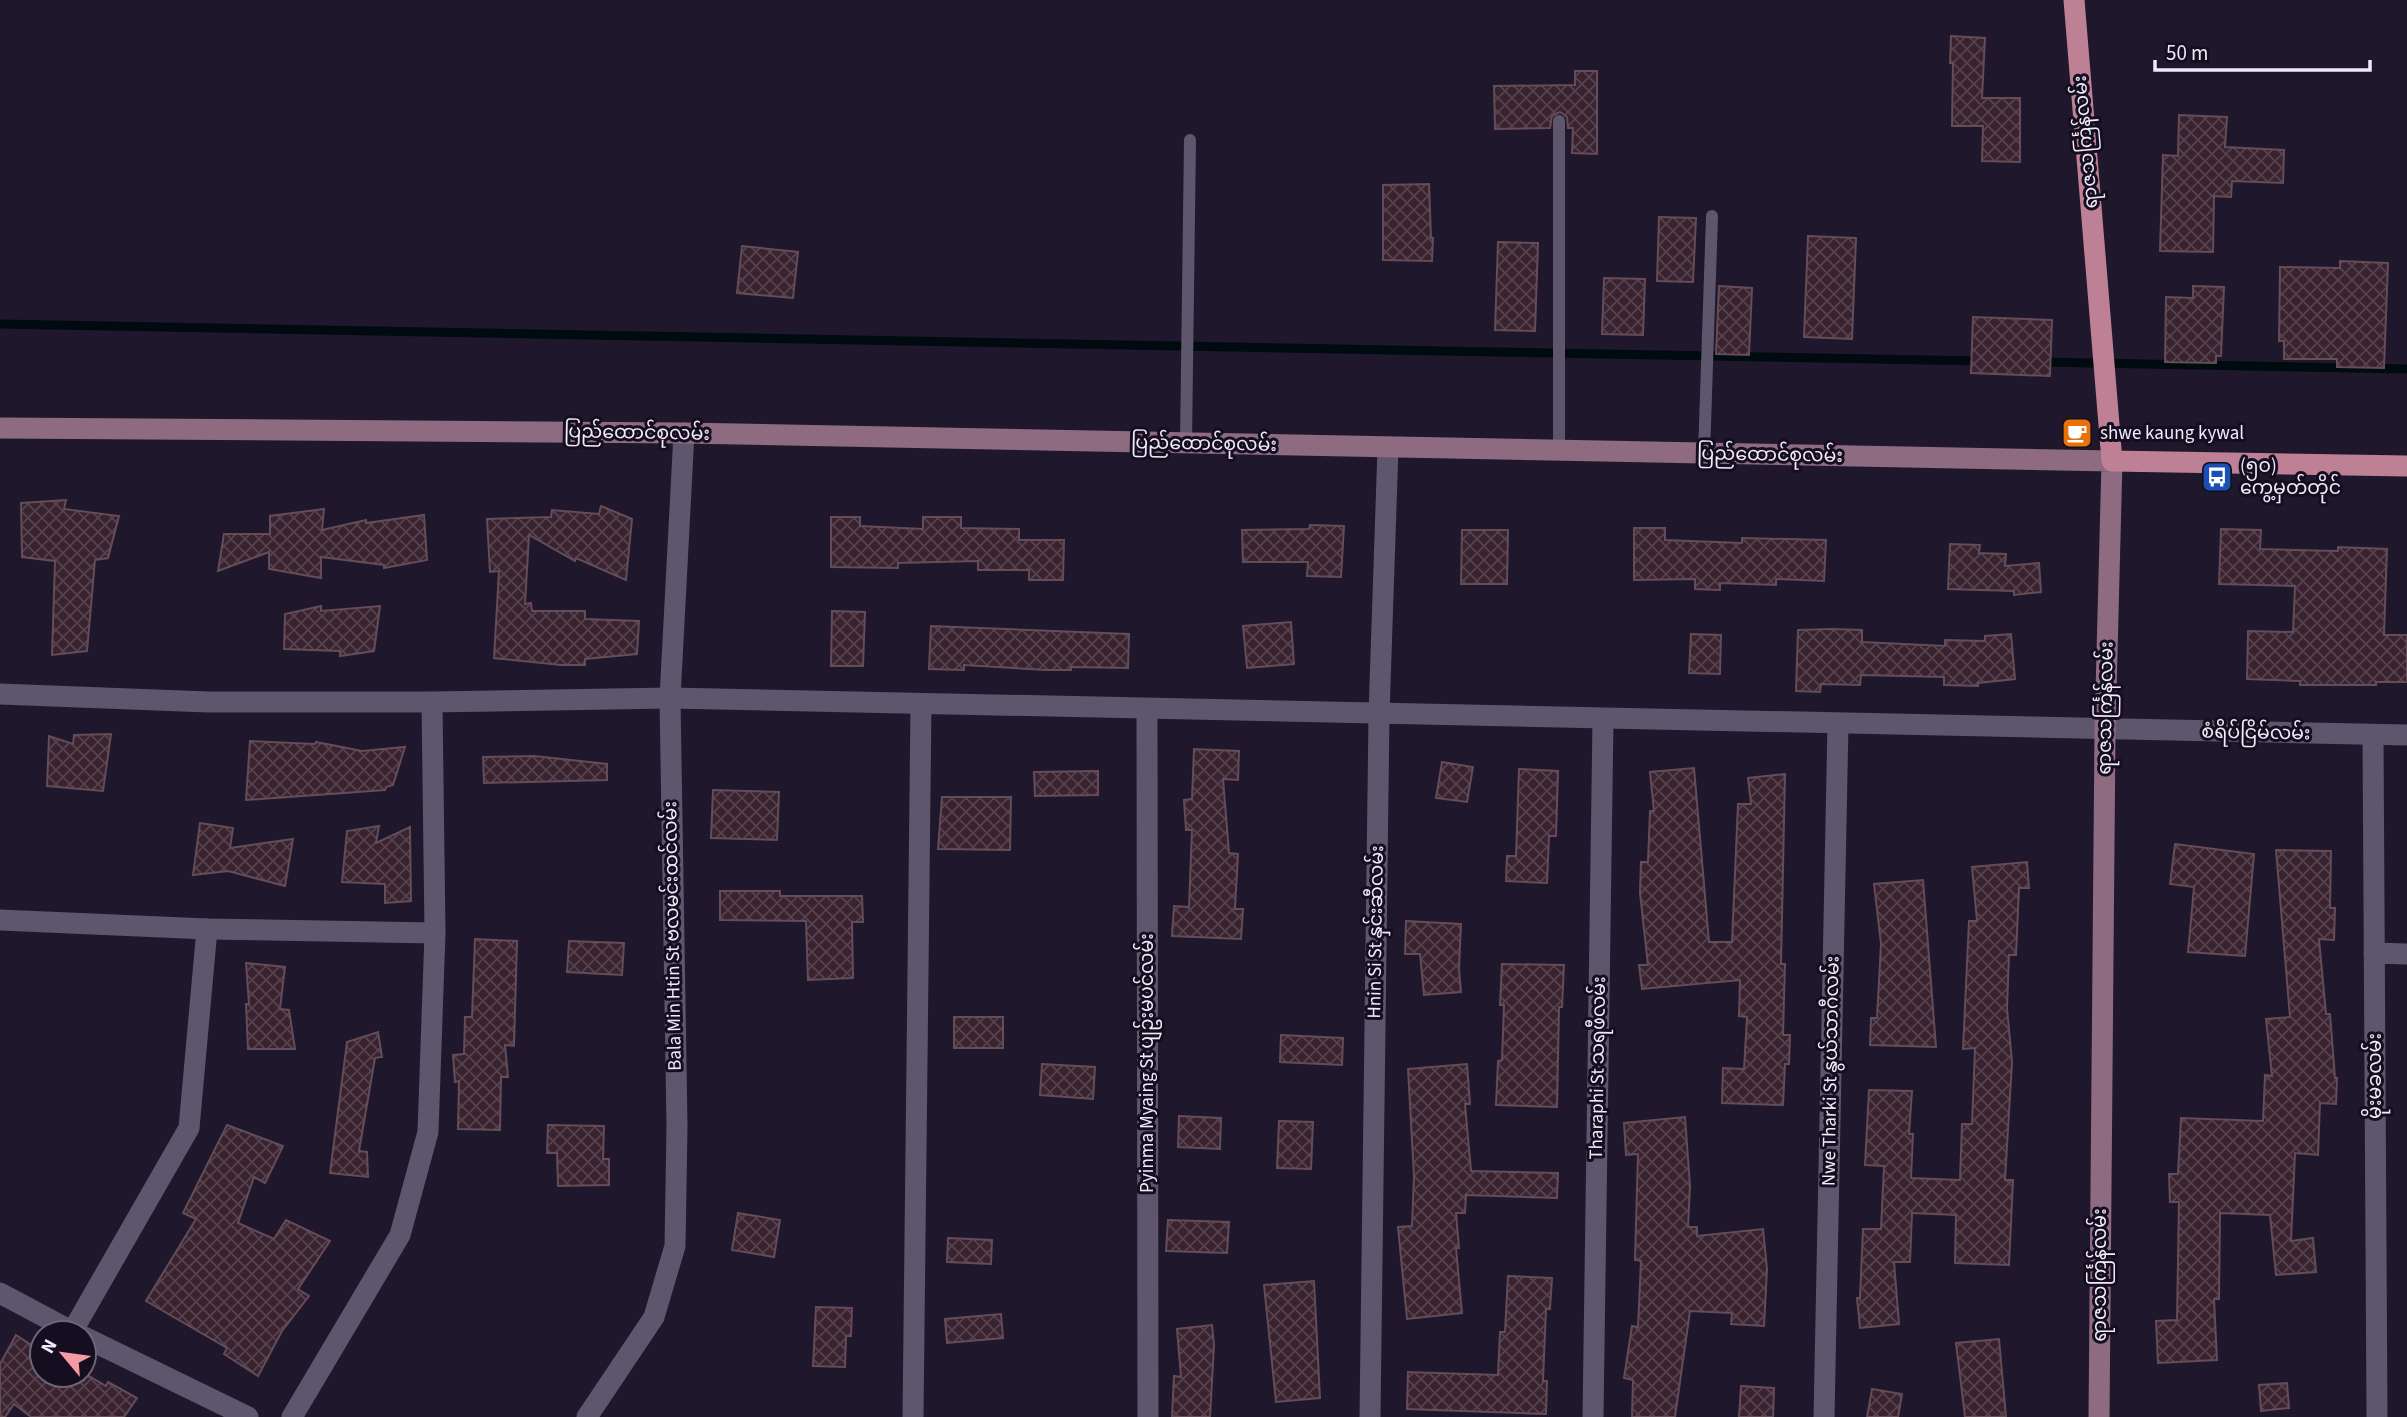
<svg xmlns="http://www.w3.org/2000/svg" width="2407" height="1417" viewBox="0 0 2407 1417" font-family="'Source Sans 3','Noto Sans Myanmar',sans-serif">
  <style>
    .lines { fill: none; stroke-linecap: round; stroke-linejoin: round }
    .stream { stroke: #000b0f; stroke-width: 9 }
    .building { fill: url(#building-cross-hatch); stroke: #644c59; stroke-width: 2 }
    .lane { stroke: #5e566d; stroke-width: 12 }
    .street { stroke: #5e566d; stroke-width: 21 }
    .secondary { stroke: #8e6b81; stroke-width: 21 }
    .primary { stroke: #bd8095; stroke-width: 21 }
    .labels { text-anchor: middle; dominant-baseline: central; stroke-width: 6; stroke-linejoin: round; paint-order: stroke }
    .street-label { font-size: 19px; fill: #f0ebf9; stroke: #150e21 }
    .poi-label { font-size: 19px; fill: #f0ebf9; stroke: #150e21; text-anchor: start }
  </style>
  <defs>
    <pattern id="building-cross-hatch" width="8" height="8" patternUnits="userSpaceOnUse" patternTransform="scale(1.75)"><rect width="8" height="8" fill="#39232f"/><path d="M0 0l8 8M0 8l8-8" fill="none" stroke="#56434e"/></pattern>
  </defs>
  <rect width="100%" height="100%" fill="#1f172b"/>
  <g class="lines">
    <g class="stream">
      <polyline points="0,324 1982,361"/>
      <polyline points="2041,362 2407,369"/>
    </g>
  </g>
  <g class="building">
    <polygon points="1951,36 1985,38 1982,98 2020,98 2020,162 1982,161 1983,126 1952,126 1953,63 1950,63"/>
    <polygon points="1575,71 1597,71 1597,154 1572,153 1573,128 1568,128 1567,117 1560,112 1552,116 1550,128 1495,129 1494,86 1575,85"/>
    <polygon points="2179,115 2227,117 2225,147 2284,150 2283,183 2232,181 2231,197 2214,196 2213,252 2160,251 2163,155 2178,156"/>
    <polygon points="1429,184 1431,238 1433,238 1432,261 1383,260 1383,185"/>
    <polygon points="1659,217 1696,218 1693,282 1657,281"/>
    <polygon points="1808,236 1856,238 1852,339 1804,337"/>
    <polygon points="1498,242 1538,243 1535,331 1495,330"/>
    <polygon points="742,246 798,252 793,298 737,293"/>
    <polygon points="2340,261 2388,263 2384,368 2337,367 2337,359 2284,359 2284,341 2279,341 2280,267 2340,268"/>
    <polygon points="1604,278 1645,279 1643,335 1602,334"/>
    <polygon points="1719,286 1752,288 1749,355 1716,354"/>
    <polygon points="2193,286 2224,287 2221,356 2216,356 2216,363 2165,362 2166,297 2193,298"/>
    <polygon points="1973,317 2052,320 2050,376 1971,373"/>
    <polygon points="66,500 64,509 119,516 108,558 95,560 87,651 52,655 55,561 22,557 21,503"/>
    <polygon points="601,506 632,519 626,580 576,558 575,561 529,535 525,604 531,603 532,611 585,611 585,619 639,621 637,654 585,659 585,665 561,665 494,658 499,571 490,572 487,519 551,517 552,510 599,514"/>
    <polygon points="324,509 322,530 366,520 366,523 424,515 427,560 384,568 384,565 321,557 321,578 269,569 269,552 218,571 224,534 270,534 270,516"/>
    <polygon points="831,517 860,517 860,526 923,529 923,517 961,517 961,528 1019,529 1019,540 1064,540 1063,580 1029,580 1029,570 978,570 978,561 898,563 898,568 831,567"/>
    <polygon points="1310,525 1344,526 1341,577 1307,576 1308,562 1243,562 1242,530 1309,529"/>
    <polygon points="1634,528 1665,528 1665,540 1742,543 1742,538 1826,540 1824,581 1776,579 1776,585 1720,583 1720,590 1695,589 1695,579 1634,580"/>
    <polygon points="2221,529 2261,530 2260,549 2338,551 2338,547 2387,549 2384,635 2407,635 2407,682 2376,682 2376,685 2300,685 2300,681 2247,679 2248,631 2293,632 2295,586 2219,584"/>
    <polygon points="1462,530 1508,530 1507,584 1461,584"/>
    <polygon points="1950,544 1980,545 1979,553 2006,554 2005,566 2039,563 2041,592 2014,595 2014,591 1948,589"/>
    <polygon points="321,606 321,611 380,606 374,651 340,656 340,651 284,649 285,614"/>
    <polygon points="832,611 865,612 863,666 831,666"/>
    <polygon points="1291,622 1294,664 1247,668 1243,626"/>
    <polygon points="931,626 1129,634 1128,668 1071,667 1071,670 1046,670 964,665 964,670 929,669"/>
    <polygon points="1831,629 1862,630 1862,642 1945,646 1945,640 1985,641 1985,636 2011,634 2015,679 1978,683 1978,686 1944,685 1944,677 1861,675 1860,685 1821,684 1820,692 1796,691 1798,630"/>
    <polygon points="1691,634 1721,635 1720,674 1689,673"/>
    <polygon points="111,734 103,791 47,786 49,736 73,744 74,735"/>
    <polygon points="250,741 315,744 316,742 362,751 405,747 393,785 386,787 385,790 246,800"/>
    <polygon points="1194,749 1239,751 1238,780 1223,779 1229,853 1238,854 1235,909 1243,909 1241,939 1172,936 1174,906 1189,907 1192,830 1186,830 1184,800 1192,799"/>
    <polygon points="534,756 607,764 607,780 484,783 483,757"/>
    <polygon points="1442,762 1473,767 1467,802 1436,798"/>
    <polygon points="1694,768 1709,942 1732,942 1738,804 1751,804 1748,778 1785,774 1781,964 1785,964 1783,1035 1790,1035 1789,1064 1785,1064 1783,1105 1722,1103 1723,1068 1744,1069 1747,1017 1739,1016 1740,980 1642,989 1639,965 1648,965 1640,893 1641,862 1648,862 1650,811 1654,811 1650,772"/>
    <polygon points="1519,769 1558,771 1556,836 1549,836 1547,883 1506,881 1507,856 1516,856"/>
    <polygon points="1098,771 1098,795 1035,796 1034,772"/>
    <polygon points="713,790 779,792 777,840 711,838"/>
    <polygon points="942,797 1011,797 1010,850 938,849"/>
    <polygon points="200,823 233,828 230,848 293,839 285,886 228,871 193,875"/>
    <polygon points="379,826 376,843 410,827 411,901 385,903 385,884 342,882 347,831"/>
    <polygon points="2175,844 2254,854 2245,956 2188,952 2194,887 2170,884"/>
    <polygon points="2276,850 2331,851 2330,908 2335,908 2334,940 2319,939 2326,1014 2330,1014 2335,1078 2337,1078 2336,1104 2320,1103 2318,1155 2295,1153 2291,1241 2313,1238 2316,1272 2276,1275 2270,1215 2220,1213 2219,1299 2214,1299 2217,1360 2158,1363 2156,1321 2177,1320 2179,1202 2170,1202 2169,1174 2178,1174 2181,1118 2263,1121 2265,1075 2272,1076 2266,1019 2290,1017"/>
    <polygon points="2027,862 2029,888 2019,888 2016,955 2009,955 2007,1008 2012,1062 2005,1180 2013,1180 2009,1265 1955,1263 1956,1215 1912,1213 1910,1262 1894,1262 1899,1324 1860,1328 1857,1298 1860,1298 1863,1229 1881,1229 1884,1166 1865,1165 1869,1090 1912,1091 1909,1134 1913,1134 1911,1178 1960,1180 1962,1124 1972,1124 1975,1048 1963,1049 1969,921 1977,921 1972,867"/>
    <polygon points="1923,880 1936,1047 1870,1045 1871,1018 1877,1018 1881,944 1874,884"/>
    <polygon points="720,891 780,891 780,896 862,896 863,922 852,922 853,978 808,980 806,921 720,920"/>
    <polygon points="1406,921 1461,924 1459,969 1461,992 1424,995 1420,954 1405,954"/>
    <polygon points="475,939 517,941 514,1046 505,1045 508,1077 501,1077 500,1130 458,1129 459,1081 455,1082 453,1055 464,1054 465,1017 472,1017"/>
    <polygon points="569,941 624,943 622,975 567,972"/>
    <polygon points="246,963 285,967 280,1009 289,1010 295,1049 248,1049 246,1004 249,1004"/>
    <polygon points="1502,964 1564,965 1562,1007 1559,1007 1557,1107 1496,1105 1498,1061 1502,1060 1504,1005 1500,1005"/>
    <rect x="954" y="1017" width="49" height="31"/>
    <polygon points="378,1032 382,1057 375,1058 359,1151 367,1152 368,1177 330,1173 347,1042"/>
    <polygon points="1281,1035 1343,1038 1342,1065 1280,1062"/>
    <polygon points="1042,1064 1095,1067 1093,1099 1040,1095"/>
    <polygon points="1467,1064 1470,1104 1465,1104 1471,1171 1558,1173 1557,1198 1466,1195 1465,1213 1456,1213 1459,1248 1456,1248 1462,1313 1407,1319 1398,1227 1412,1226 1414,1176 1408,1069"/>
    <polygon points="1179,1116 1221,1118 1220,1149 1178,1147"/>
    <polygon points="1685,1117 1690,1186 1688,1227 1697,1227 1697,1236 1763,1229 1767,1269 1764,1326 1731,1324 1732,1313 1690,1311 1675,1417 1632,1417 1633,1380 1624,1378 1632,1326 1638,1327 1641,1261 1635,1260 1638,1154 1626,1155 1624,1123"/>
    <polygon points="1279,1121 1313,1122 1311,1169 1277,1168"/>
    <polygon points="227,1125 283,1146 265,1183 254,1177 238,1223 274,1239 286,1220 330,1241 298,1289 309,1296 282,1331 258,1376 224,1354 227,1348 146,1301 196,1219 183,1213"/>
    <polygon points="548,1125 604,1126 603,1159 609,1159 609,1185 558,1186 557,1153 547,1153"/>
    <polygon points="738,1213 780,1220 774,1257 732,1250"/>
    <polygon points="1168,1220 1229,1222 1227,1253 1166,1251"/>
    <polygon points="948,1238 992,1240 991,1264 947,1262"/>
    <polygon points="1508,1276 1552,1278 1550,1309 1546,1309 1543,1381 1547,1381 1546,1414 1407,1409 1408,1372 1498,1375 1500,1332 1505,1332"/>
    <polygon points="1314,1281 1320,1398 1276,1402 1264,1285"/>
    <polygon points="816,1307 852,1308 851,1336 846,1336 845,1367 813,1366"/>
    <polygon points="1001,1314 1003,1338 947,1343 945,1319"/>
    <polygon points="1212,1325 1214,1345 1210,1417 1172,1417 1174,1376 1181,1377 1177,1329"/>
    <polygon points="16,1335 42,1352 42,1375 76,1375 84,1380 84,1373 106,1386 108,1382 137,1398 124,1417 31,1417 14,1404 5,1417 0,1417 0,1364"/>
    <polygon points="1999,1339 2006,1417 1965,1417 1956,1343"/>
    <polygon points="2287,1383 2289,1408 2261,1411 2259,1385"/>
    <polygon points="1741,1386 1774,1388 1773,1417 1739,1417"/>
    <polygon points="1872,1389 1902,1394 1898,1417 1867,1417"/>
  </g>
  <g class="lines">
    <g class="lane">
      <polyline points="1186,443 1190,140"/>
      <polyline points="1559,451 1559,121"/>
      <polyline points="1704,454 1712,216"/>
    </g>
    <g class="street">
      <polyline points="0,694 208,702 432,702 670,698 2407,735"/>
      <polyline points="1147,709 1148,1417"/>
      <polyline points="2373,735 2377,1417"/>
      <polyline points="0,920 207,929 435,933"/>
      <polyline points="2374,953 2407,954"/>
      <polyline points="0,1293 75,1333"/>
      <polyline points="72,1332 189,1128 207,929"/>
      <polyline points="84,1337 248,1417"/>
      <polyline points="292,1417 400,1235 428,1132 435,933 432,702"/>
      <polyline points="587,1417 654,1317 675,1246 677,1126 670,698 684,433"/>
      <polyline points="913,1417 921,704"/>
      <polyline points="1370,1417 1379,714 1388,448"/>
      <polyline points="1593,1417 1603,719"/>
      <polyline points="1824,1417 1838,724"/>
    </g>
    <polyline class="secondary" points="0,428 684,433 2112,461 2105,730 2099,1417"/>
    <polyline class="primary" points="2074,0 2112,461 2407,466"/>
  </g>
  <defs>
    <g id="cafe-square" transform="scale(1.575)"><rect x="-9" y="-9" width="18" height="18" rx="4" fill="#e8710a" stroke="#150e21"/><path d="M-5.5-4.5H6V0H3Q3 3.5 0 3.5H-2.5Q-5.5 3.5-5.5 0ZM3-3.2v2h1.7v-2ZM-6 4.5H4V6H-6Z" fill="#fff"/></g>
    <g id="bus-square" transform="scale(1.575)"><rect x="-9" y="-9" width="18" height="18" rx="4" fill="#1a4fb4" stroke="#150e21"/><path d="M-5-6H5V4H4V6H2V4H-2V6H-4V4H-5ZM-3.5-4V0h7V-4ZM-3.5 1.2v1.5H-2V1.2ZM2 1.2v1.5H3.5V1.2Z" fill="#fff"/></g>
  </defs>
  <g fill-rule="evenodd">
    <use href="#cafe-square" x="2077" y="433"/>
    <use href="#bus-square" x="2217" y="477"/>
  </g>
  <g class="labels">
    <g class="street-label">
      <text transform="translate(2086 142) rotate(-95)">ရာဇသင်္ကြန်လမ်း</text>
      <text transform="translate(637 433) rotate(1)">ပြည်ထောင်စုလမ်း</text>
      <text transform="translate(1204 444) rotate(1)">ပြည်ထောင်စုလမ်း</text>
      <text transform="translate(1770 455) rotate(1)">ပြည်ထောင်စုလမ်း</text>
      <text transform="translate(2106 708) rotate(-89)">ရာဇသင်္ကြန်လမ်း</text>
      <text transform="translate(2256 733) rotate(1)">စံရိပ်ငြိမ်လမ်း</text>
      <text transform="translate(1376 932) rotate(-89)">Hnin Si St နှင်းဆီလမ်း</text>
      <text transform="translate(673 936) rotate(-91)">Bala Min Htin St ဗလမင်းထင်လမ်း</text>
      <text transform="translate(1147 1063) rotate(-90)">Pyinma Myaing St ပျဥ်းမပင်လမ်း</text>
      <text transform="translate(1598 1068) rotate(-89)">Tharaphi St သရဖီလမ်း</text>
      <text transform="translate(1831 1071) rotate(-89)">Nwe Tharki St နွယ်သာဂီလမ်း</text>
      <text transform="translate(2375 1076) rotate(-90)">မိုးမခလမ်း</text>
      <text transform="translate(2100 1275) rotate(-90)">ရာဇသင်္ကြန်လမ်း</text>
    </g>
    <g class="poi-label">
      <text x="2100" y="433">shwe kaung kywal</text>
      <text x="2240" y="466">(၅၀)<tspan x="2240" dy="22">ကွေ့မှတ်တိုင်</tspan></text>
    </g>
  </g>
  <g transform="translate(63 1354) rotate(299)"><circle r="33" fill="#150e21" stroke="#6d6677" stroke-width="2"/>
  <path d="M0-5L12 26L0 18L-12 26Z" fill="#f49aa2"/>
  <text y="-10" font-size="19" font-weight="bold" text-anchor="middle" fill="#f0ebf9">N</text>
  </g>
  <path d="M2155 60v10h215v-10" fill="none" stroke="#f0ebf9" stroke-width="3.5"/>
  <text x="2166" y="60" font-size="21" fill="#f0ebf9" stroke="#150e21" stroke-width="5" paint-order="stroke">50 m</text>
</svg>
